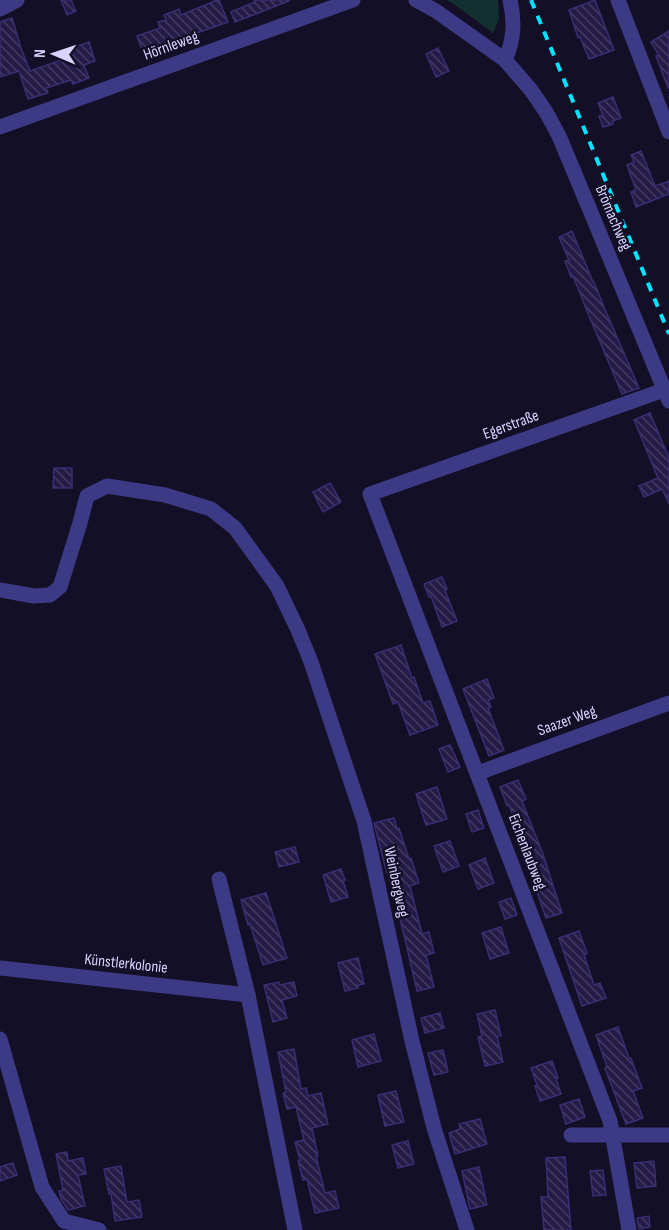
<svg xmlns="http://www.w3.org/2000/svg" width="669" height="1230" viewBox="0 0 669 1230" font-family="'Sofia Sans Condensed',sans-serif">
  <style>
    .green { fill: #12302f }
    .building { fill: url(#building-back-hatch); stroke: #3b2d73; stroke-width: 1.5 }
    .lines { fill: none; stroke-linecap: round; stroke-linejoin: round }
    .minor { stroke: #3d3a85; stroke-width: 15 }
    .rail { stroke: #00e5ff; stroke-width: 4; stroke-dasharray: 9 8; stroke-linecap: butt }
    .labels { text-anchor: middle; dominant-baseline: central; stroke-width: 5; stroke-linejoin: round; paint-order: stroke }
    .street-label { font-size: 16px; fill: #d9d4ff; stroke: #130f26 }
  </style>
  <defs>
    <pattern id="building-back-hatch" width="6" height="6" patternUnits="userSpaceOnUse" patternTransform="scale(1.5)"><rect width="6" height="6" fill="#241b47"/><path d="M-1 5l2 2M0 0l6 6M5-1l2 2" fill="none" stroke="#433b63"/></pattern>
  </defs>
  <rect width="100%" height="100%" fill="#130f26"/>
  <polygon class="green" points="447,0 498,0 499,19 493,33 455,5"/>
  <g class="building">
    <polygon points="61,0 71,0 76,11 67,15"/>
    <polygon points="217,0 219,0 228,22 143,52 137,36 160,28 158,22 166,20 164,15 179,9 181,15"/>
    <polygon points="254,0 289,0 289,1 235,22 231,12 255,2"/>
    <polygon points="595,0 614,50 589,59 580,37 578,38 569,10"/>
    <polygon points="12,18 21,48 30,71 61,60 58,53 89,42 95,61 84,65 89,78 73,84 71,80 46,88 48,93 28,99 19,71 0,77 0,22"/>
    <polygon points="669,31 669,88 668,88 656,56 659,55 651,42"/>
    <polygon points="438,48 449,71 436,77 426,54"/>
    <polygon points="613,97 621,118 613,121 613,124 603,127 599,116 603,115 598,103"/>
    <polygon points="641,151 655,186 669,181 669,194 636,207 631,192 636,190 627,165 634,162 631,155"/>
    <polygon points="572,231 593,282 594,282 604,307 639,388 622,394 589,316 573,276 571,277 565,261 569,260 559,237"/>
    <polygon points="650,413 669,458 669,504 662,489 644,497 639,486 658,478 634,420"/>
    <polygon points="54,468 72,468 72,488 53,488"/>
    <polygon points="330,483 341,502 323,512 313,492"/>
    <polygon points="442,577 447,589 445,590 457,621 442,627 431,596 429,597 424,584"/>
    <polygon points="401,645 412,678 414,677 423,703 430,701 438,725 410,735 398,702 393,704 375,654"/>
    <polygon points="487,679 494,698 488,700 491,707 488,708 504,750 489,756 463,689"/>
    <polygon points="450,745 460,767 448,772 439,749"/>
    <polygon points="518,780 526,799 522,801 543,854 562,913 546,918 517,833 519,832 509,805 507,806 500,787"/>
    <polygon points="437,787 447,819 426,825 416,794"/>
    <polygon points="478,810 484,828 472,832 466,814"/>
    <polygon points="394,818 397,829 399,828 409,859 411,858 419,883 410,886 422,934 429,932 434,953 426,955 434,987 417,991 405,939 393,891 385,866 374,823"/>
    <polygon points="450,841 459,866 443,872 434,846"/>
    <polygon points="295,847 299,862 279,867 275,852"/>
    <polygon points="485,858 494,883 478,889 469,865"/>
    <polygon points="341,869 345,880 343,880 348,897 331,902 323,875"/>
    <polygon points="266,893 287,958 263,965 250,924 248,925 241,900"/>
    <polygon points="511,898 517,915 505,919 499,902"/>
    <polygon points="501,927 509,953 490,959 482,933"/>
    <polygon points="579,931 587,953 584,955 594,985 600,983 606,998 582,1006 559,938"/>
    <polygon points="358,958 364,984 358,985 358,988 345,991 338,963"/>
    <polygon points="279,982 280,985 294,982 297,996 282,1000 287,1018 273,1022 264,985"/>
    <polygon points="495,1010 501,1036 497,1036 503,1062 485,1066 478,1037 482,1036 477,1014"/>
    <polygon points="440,1013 444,1028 425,1033 421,1018"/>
    <polygon points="618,1027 629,1058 631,1058 642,1088 633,1091 643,1118 626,1124 605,1068 607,1067 596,1035"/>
    <polygon points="374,1034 381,1061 358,1067 352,1040"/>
    <polygon points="294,1049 301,1089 306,1088 308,1096 321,1093 328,1124 312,1128 318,1156 316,1156 325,1193 335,1191 339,1208 315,1213 307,1179 303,1180 298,1161 300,1160 295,1142 304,1140 296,1107 287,1109 283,1093 286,1092 278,1052"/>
    <polygon points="443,1050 448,1072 434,1075 428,1053"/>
    <polygon points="552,1061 558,1078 556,1079 561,1094 540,1101 535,1086 537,1085 531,1068"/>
    <polygon points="396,1091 404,1122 385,1126 378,1095"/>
    <polygon points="579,1099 585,1117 566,1124 560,1105"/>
    <polygon points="480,1119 487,1144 455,1154 449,1133 460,1129 459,1124"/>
    <polygon points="408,1141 414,1164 398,1168 392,1145"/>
    <polygon points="67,1152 68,1161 83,1158 86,1174 78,1175 85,1206 68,1210 61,1199 59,1191 63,1190 56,1154"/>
    <polygon points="565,1157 571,1230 544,1230 541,1197 548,1197 546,1158"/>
    <polygon points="654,1161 656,1186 637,1188 634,1163"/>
    <polygon points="13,1163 17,1175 0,1181 0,1167"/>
    <polygon points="121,1166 127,1202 139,1200 142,1217 115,1221 111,1194 109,1194 104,1169"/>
    <polygon points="479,1167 487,1205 470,1209 462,1171"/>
    <polygon points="603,1170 606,1195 593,1196 590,1171"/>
    <polygon points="649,1216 650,1227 639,1229 637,1218"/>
  </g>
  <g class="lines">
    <g class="minor">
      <polyline points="416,0 436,11 505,60 531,90 546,112 559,136 592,215 669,401"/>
      <polyline points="618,0 669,132"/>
      <polyline points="0,9 17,0"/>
      <path d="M 505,60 C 514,40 515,22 510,0"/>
      <polyline points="0,127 353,0"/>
      <polyline points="0,590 34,596 50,595 60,587 80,523 87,496 107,486 165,495 211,509 235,528 277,586 298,630 311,662 364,821 412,1041 434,1128 467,1230"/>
      <polyline points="478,773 669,703"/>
      <polyline points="219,879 248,995 295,1230"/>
      <polyline points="0,968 248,995"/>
      <polyline points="0,1039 42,1187 64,1221"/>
      <polyline points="571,1135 669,1135"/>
      <polyline points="64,1221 99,1230"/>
      <polyline points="629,1230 610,1121 370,494 664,390"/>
    </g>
    <polyline class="rail" points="531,0 669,334"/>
  </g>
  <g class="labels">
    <g class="street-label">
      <text transform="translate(171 46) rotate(-20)">Hörnleweg</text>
      <text transform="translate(613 218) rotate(67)">Brömachweg</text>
      <text transform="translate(511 425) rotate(-20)">Egerstraße</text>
      <text transform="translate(567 721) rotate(-20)">Saazer Weg</text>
      <text transform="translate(527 852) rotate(69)">Eichenlaubweg</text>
      <text transform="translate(396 882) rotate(78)">Weinbergweg</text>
      <text transform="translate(126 964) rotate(6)">Künstlerkolonie</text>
    </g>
  </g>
  <g transform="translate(54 54) rotate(272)" stroke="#130f26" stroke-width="4.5" paint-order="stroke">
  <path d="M0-4.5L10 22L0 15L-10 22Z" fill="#d9d4ff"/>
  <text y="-9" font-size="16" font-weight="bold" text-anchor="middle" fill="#d9d4ff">N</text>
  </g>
</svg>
